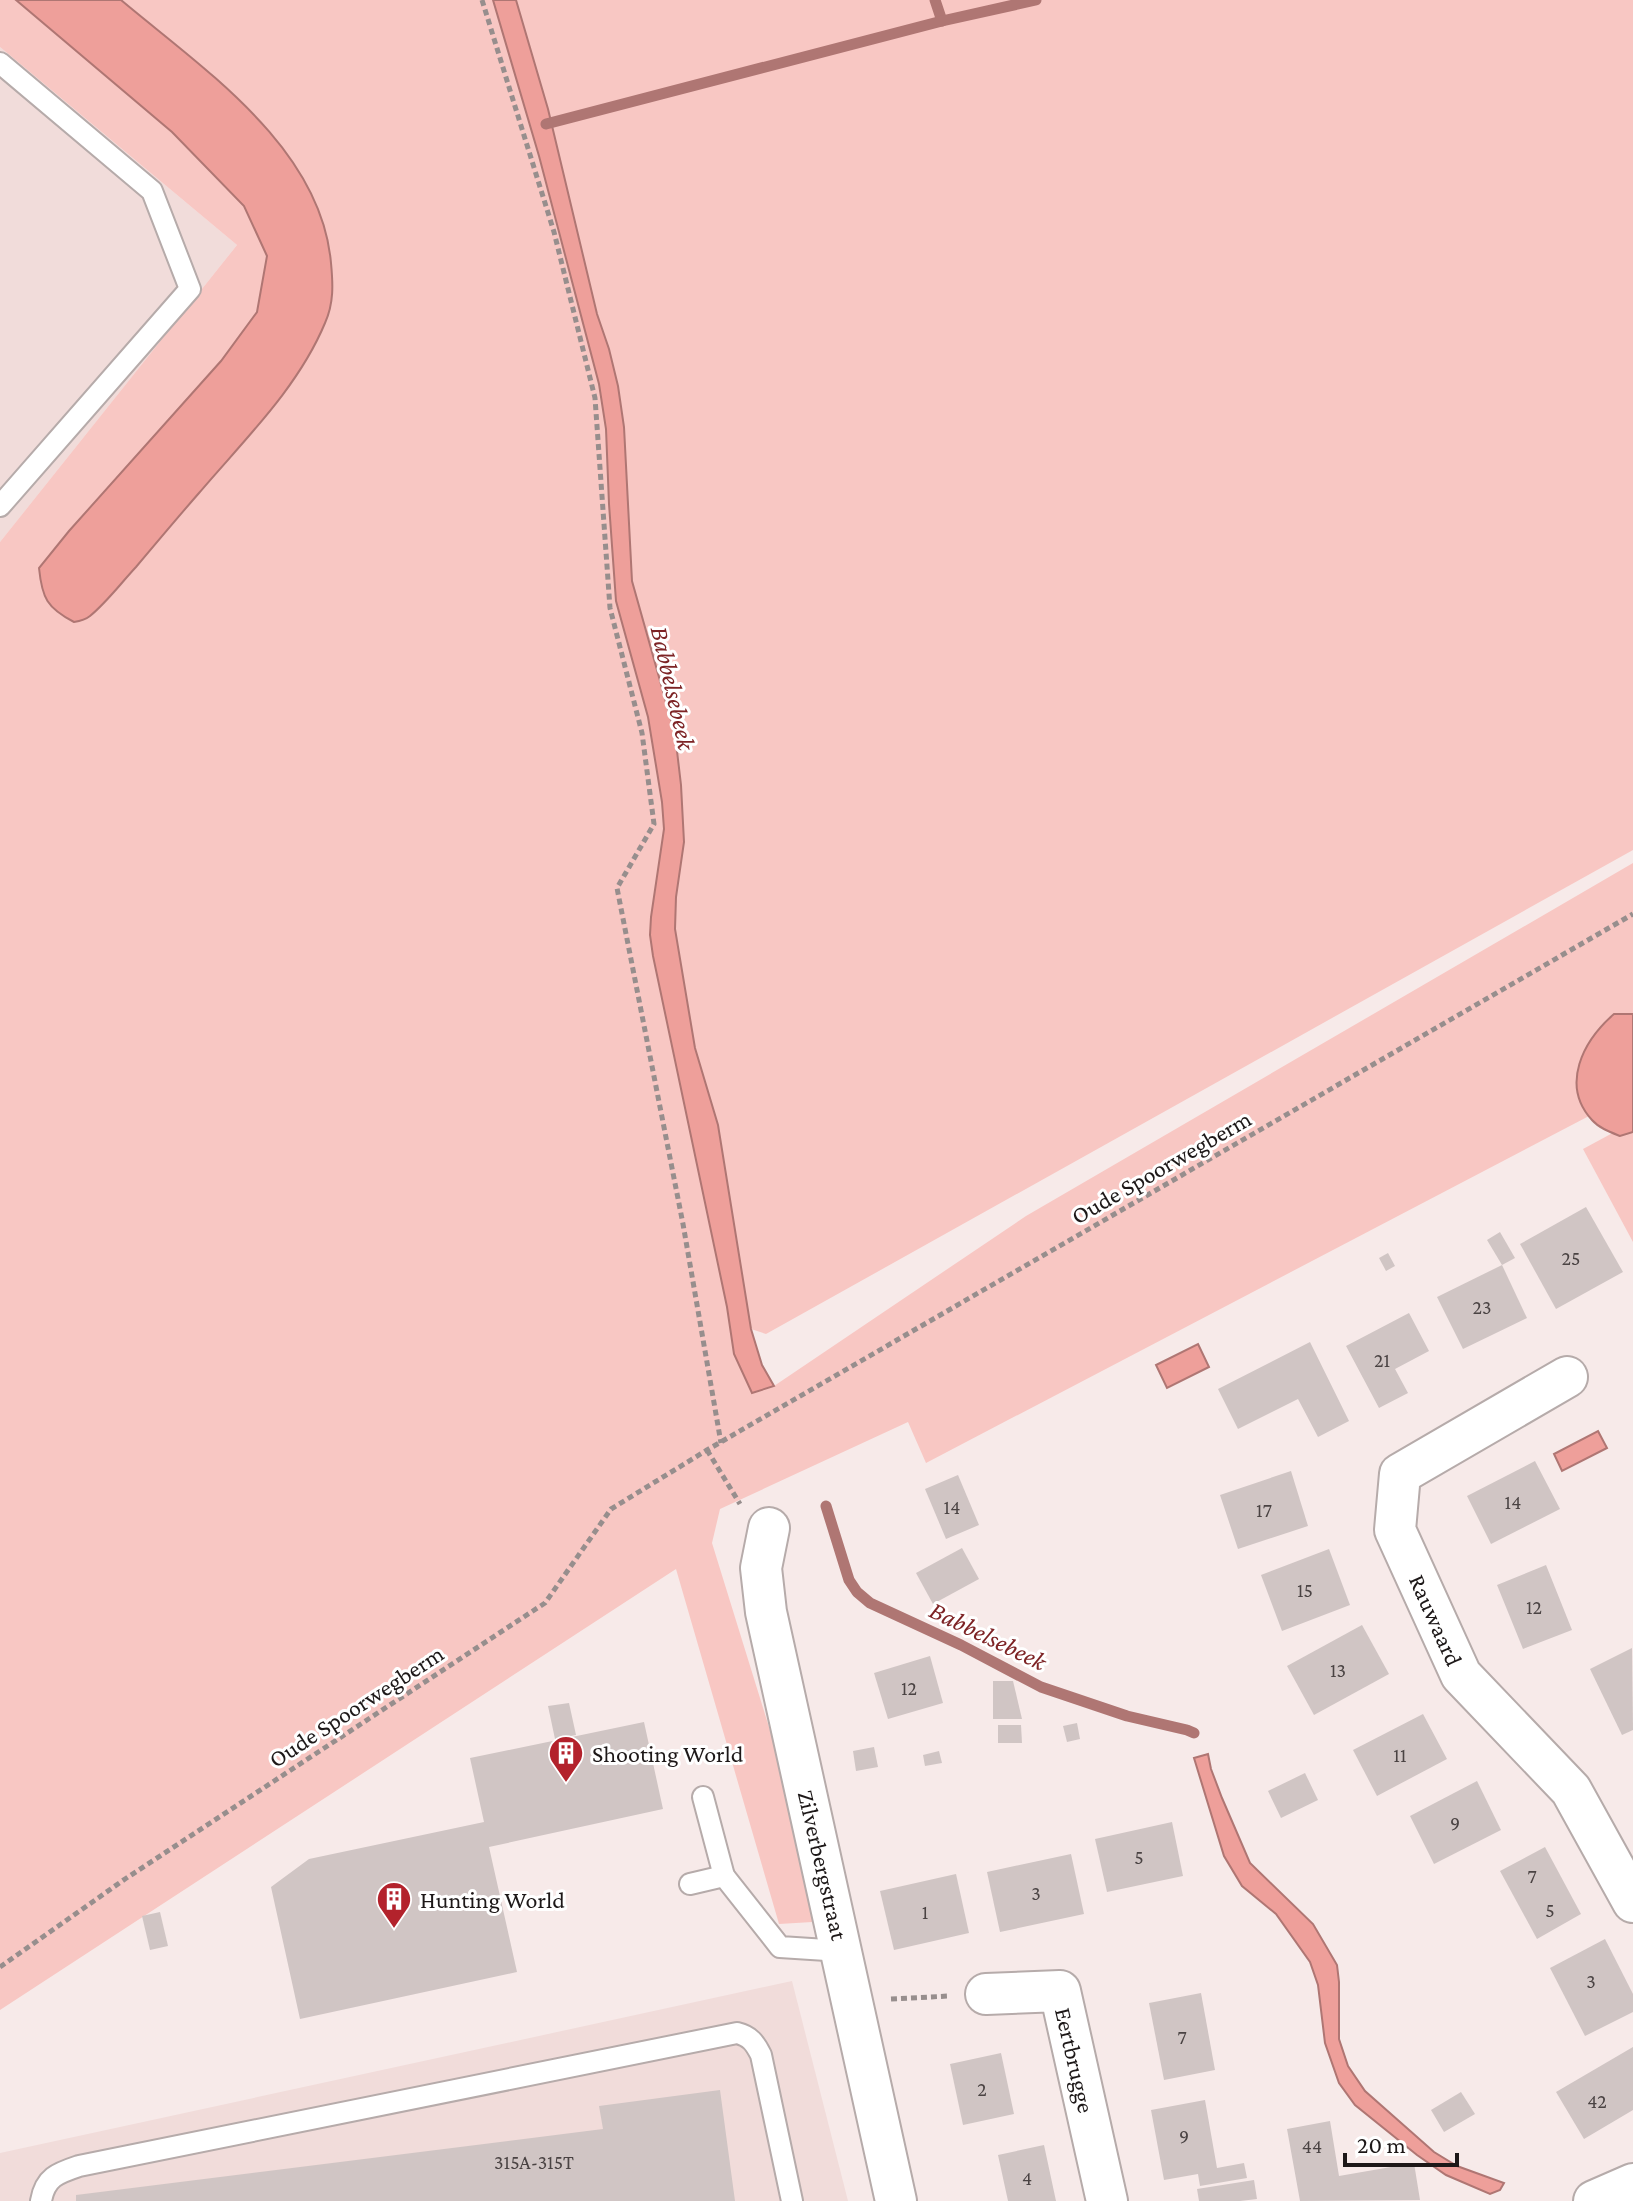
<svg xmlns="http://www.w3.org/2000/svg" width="1633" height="2201" viewBox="0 0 1633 2201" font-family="'Crimson Pro',serif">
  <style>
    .built { fill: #f1dcda }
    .green { fill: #f8c7c3 }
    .water { fill: #ee9f9a; stroke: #af7673; stroke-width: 2 }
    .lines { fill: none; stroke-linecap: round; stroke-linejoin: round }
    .stream { stroke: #af7673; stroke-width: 11 }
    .building { fill: #d0c5c4 }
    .lane-casing { stroke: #b6abaa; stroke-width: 24 }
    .street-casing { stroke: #b6abaa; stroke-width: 44 }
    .path { stroke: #978e8d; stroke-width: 5; stroke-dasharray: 6 4; stroke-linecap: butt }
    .lane { stroke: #fff; stroke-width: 20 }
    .street { stroke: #fff; stroke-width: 40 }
    .labels { text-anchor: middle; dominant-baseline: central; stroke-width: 6; stroke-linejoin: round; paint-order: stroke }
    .number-label { font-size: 20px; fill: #4a4343 }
    .street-label { font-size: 24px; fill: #1d1818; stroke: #fff }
    .poi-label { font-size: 24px; fill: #1d1818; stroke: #fff; text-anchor: start }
    .water-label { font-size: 26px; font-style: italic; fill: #7d2325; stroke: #fff }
  </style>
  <rect width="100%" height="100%" fill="#f7eae9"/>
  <g class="built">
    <polygon points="0,47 237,245 0,542"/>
    <polygon points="792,1981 848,2201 0,2201 0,2153"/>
  </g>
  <g class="green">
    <polygon points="0,0 16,0 172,132 244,206 267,256 257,312 221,361 69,531 39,568 269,411 305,182 286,154 248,108 121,0 493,0 539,156 599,384 606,429 609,504 616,601 648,717 662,802 664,829 650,935 727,1307 734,1354 752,1393 774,1386 1026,1216 1633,863 1633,1093 926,1463 908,1422 720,1509 712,1543 829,1921 779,1924 676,1569 0,2010 0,542 237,245 0,47"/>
    <polygon points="516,0 1633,0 1633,850 766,1334 751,1329 718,1125 695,1048 675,929 675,734 632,581 624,427 618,386 609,349 597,314 548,109"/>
    <polygon points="1633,1122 1633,1242 1583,1149"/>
  </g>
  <g class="water">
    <path d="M 16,0 L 121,0 C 203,69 321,147 331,263 C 333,284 334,303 325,323 C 298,388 244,440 199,493 C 178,517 157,542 136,567 C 121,583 107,602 90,616 C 85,620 80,621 74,622 C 47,608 42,598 39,568 L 69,531 L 221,361 L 257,312 L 267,256 L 244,206 L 172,132 Z"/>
    <polygon points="493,0 516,0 548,109 597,314 609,349 618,386 624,427 632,581 675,734 681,785 684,842 676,897 675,929 695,1048 718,1125 751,1329 762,1365 774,1386 752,1393 734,1354 727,1307 653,956 650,935 651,917 664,829 662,802 648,717 616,601 609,504 606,429 599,384 539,156"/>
    <path d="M 1614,1014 L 1633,1014 L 1633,1132 L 1620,1136 C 1610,1132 1599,1128 1592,1120 C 1560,1085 1583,1041 1614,1014 Z"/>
    <polygon points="1198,1344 1209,1367 1167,1388 1156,1365"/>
    <polygon points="1598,1431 1607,1448 1562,1471 1554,1454"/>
    <polygon points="1208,1754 1211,1769 1222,1798 1250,1863 1313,1924 1337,1965 1339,1982 1339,2039 1348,2066 1365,2091 1434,2152 1457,2166 1504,2183 1500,2190 1490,2194 1446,2175 1417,2155 1355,2105 1339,2083 1325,2043 1318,1985 1310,1962 1276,1914 1242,1886 1224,1856 1194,1758"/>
  </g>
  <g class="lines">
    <g class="stream">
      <polyline points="935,0 942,21"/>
      <polyline points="546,124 942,21 1036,0"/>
      <polyline points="826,1506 849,1580 857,1592 870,1603 961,1645 1041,1687 1127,1716 1187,1730 1194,1733"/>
    </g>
  </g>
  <g class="building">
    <polygon points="1586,1207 1623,1272 1556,1309 1520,1244"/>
    <polygon points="1500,1232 1515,1258 1502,1265 1487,1240"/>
    <polygon points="1388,1253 1395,1266 1386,1271 1379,1258"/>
    <polygon points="1502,1265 1527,1318 1463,1349 1437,1297"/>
    <polygon points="1409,1313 1429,1351 1395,1369 1408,1393 1379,1408 1346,1346"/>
    <polygon points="1310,1342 1349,1421 1318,1437 1298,1399 1238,1429 1218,1389"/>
    <polygon points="1535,1461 1560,1509 1491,1544 1467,1496"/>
    <polygon points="1291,1471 1308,1526 1238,1549 1220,1495"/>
    <polygon points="958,1475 979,1525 946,1539 925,1489"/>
    <polygon points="962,1548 979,1579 933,1604 916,1573"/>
    <polygon points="1329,1549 1350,1605 1282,1631 1261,1575"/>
    <polygon points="1546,1565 1572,1630 1523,1649 1497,1585"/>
    <polygon points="1362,1625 1389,1674 1314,1715 1287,1666"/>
    <polygon points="1632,1648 1633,1730 1622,1735 1590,1669"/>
    <polygon points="930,1656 943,1703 888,1719 874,1673"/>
    <polygon points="993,1681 1013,1681 1022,1719 993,1719"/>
    <polygon points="569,1703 576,1735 555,1739 548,1706"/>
    <polygon points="1423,1714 1447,1759 1377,1796 1353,1750"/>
    <polygon points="644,1722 663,1809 489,1847 517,1972 300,2019 271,1887 309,1859 484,1822 470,1758"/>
    <polygon points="1077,1723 1080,1739 1067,1742 1063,1726"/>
    <polygon points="998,1725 1021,1725 1022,1743 998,1743"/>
    <polygon points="874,1747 878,1767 856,1771 853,1751"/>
    <polygon points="939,1751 942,1763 925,1766 923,1755"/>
    <polygon points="1305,1773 1318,1800 1281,1818 1268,1791"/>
    <polygon points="1477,1781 1501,1830 1434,1864 1410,1816"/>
    <polygon points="1172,1822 1183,1876 1107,1892 1095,1839"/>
    <polygon points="1545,1847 1581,1914 1537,1939 1500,1871"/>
    <polygon points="1071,1854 1084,1914 1000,1932 987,1872"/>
    <polygon points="956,1874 969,1933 894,1950 880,1891"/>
    <polygon points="160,1912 168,1946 150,1950 142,1916"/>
    <polygon points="1605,1939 1633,1994 1633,2012 1585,2036 1550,1968"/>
    <polygon points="1201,1993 1215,2070 1164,2080 1149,2003"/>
    <polygon points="1633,2047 1633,2110 1584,2139 1556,2092"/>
    <polygon points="1001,2053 1014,2114 963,2125 950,2064"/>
    <polygon points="720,2090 735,2201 76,2201 76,2195 603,2129 599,2106"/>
    <polygon points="1461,2092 1475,2114 1444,2132 1431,2110"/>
    <polygon points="1205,2100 1217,2168 1244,2163 1247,2178 1200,2186 1198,2174 1164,2180 1151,2110"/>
    <polygon points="1330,2121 1339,2176 1414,2163 1420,2200 1300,2201 1287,2129"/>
    <polygon points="1044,2145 1056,2201 1008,2201 998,2155"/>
    <polygon points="1254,2180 1257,2199 1240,2201 1199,2201 1197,2189"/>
  </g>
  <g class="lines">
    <g class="lane-casing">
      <g id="lane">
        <polyline points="0,63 152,191 190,289 0,506"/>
        <polyline points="703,1797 724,1876"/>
        <polyline points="690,1884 724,1876 780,1947 842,1951"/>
        <path d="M 41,2201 C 45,2177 58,2173 79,2166 L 737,2033 C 750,2036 755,2043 761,2055 L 792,2201"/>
      </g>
    </g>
    <g class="street-casing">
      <g id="street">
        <polyline points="1567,1377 1400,1474 1395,1530 1461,1675 1571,1790 1633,1902"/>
        <polyline points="769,1528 761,1568 766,1612 896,2201"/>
        <polyline points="986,1994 1060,1991 1107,2201"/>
        <polyline points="1594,2201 1633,2184"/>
      </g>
    </g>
    <g class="path">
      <polyline points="482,0 554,232 595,398 610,608 642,733 654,824 617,888 683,1224 721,1443"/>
      <polyline points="707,1450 740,1504"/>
      <polyline points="0,1967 125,1879 545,1603 611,1509 707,1450 1633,914"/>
      <polyline points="891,1999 949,1996"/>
    </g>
    <use href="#lane" class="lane"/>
    <use href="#street" class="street"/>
  </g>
  <defs>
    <g id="building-pin" transform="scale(1.8)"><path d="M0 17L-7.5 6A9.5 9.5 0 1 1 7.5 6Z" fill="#b3222c" stroke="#fff"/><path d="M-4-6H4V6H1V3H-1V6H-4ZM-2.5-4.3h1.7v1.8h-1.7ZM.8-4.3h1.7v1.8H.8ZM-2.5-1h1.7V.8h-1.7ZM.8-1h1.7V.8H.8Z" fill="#fff"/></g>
  </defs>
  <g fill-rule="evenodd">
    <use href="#building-pin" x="566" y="1753"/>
    <use href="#building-pin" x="394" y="1899"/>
  </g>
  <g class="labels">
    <g class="number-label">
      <text x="1571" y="1258">25</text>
      <text x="1482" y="1307">23</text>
      <text x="1382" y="1360">21</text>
      <text x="1513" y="1502">14</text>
      <text x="952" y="1507">14</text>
      <text x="1264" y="1510">17</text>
      <text x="1305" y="1590">15</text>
      <text x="1534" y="1607">12</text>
      <text x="1338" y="1670">13</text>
      <text x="909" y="1688">12</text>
      <text x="1400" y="1755">11</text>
      <text x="1455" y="1823">9</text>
      <text x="1139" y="1857">5</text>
      <text x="1532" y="1876">7</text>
      <text x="1036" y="1893">3</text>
      <text x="1550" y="1910">5</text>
      <text x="925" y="1912">1</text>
      <text x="1591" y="1981">3</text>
      <text x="1182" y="2037">7</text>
      <text x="982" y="2089">2</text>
      <text x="1597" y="2101">42</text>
      <text x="1184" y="2136">9</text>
      <text x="1312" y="2146">44</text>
      <text x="534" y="2162">315A-315T</text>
      <text x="1027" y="2178">4</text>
    </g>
    <g class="street-label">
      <text transform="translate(1161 1167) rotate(-30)">Oude Spoorwegberm</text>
      <text transform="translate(1436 1620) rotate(66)">Rauwaard</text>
      <text transform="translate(356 1706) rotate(-33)">Oude Spoorwegberm</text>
      <text transform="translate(823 1865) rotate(77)">Zilverbergstraat</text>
      <text transform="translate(1075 2060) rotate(77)">Eertbrugge</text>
    </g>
    <g class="poi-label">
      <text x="592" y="1753">Shooting World</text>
      <text x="420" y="1899">Hunting World</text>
    </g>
    <g class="water-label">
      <text transform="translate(673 688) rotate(77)">Babbelsebeek</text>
      <text transform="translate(988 1636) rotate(26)">Babbelsebeek</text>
    </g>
  </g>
  <path d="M1345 2153v12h112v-12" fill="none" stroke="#1d1818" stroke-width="4"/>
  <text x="1357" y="2153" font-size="24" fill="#1d1818" stroke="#ffffff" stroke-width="6" paint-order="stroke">20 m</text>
</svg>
